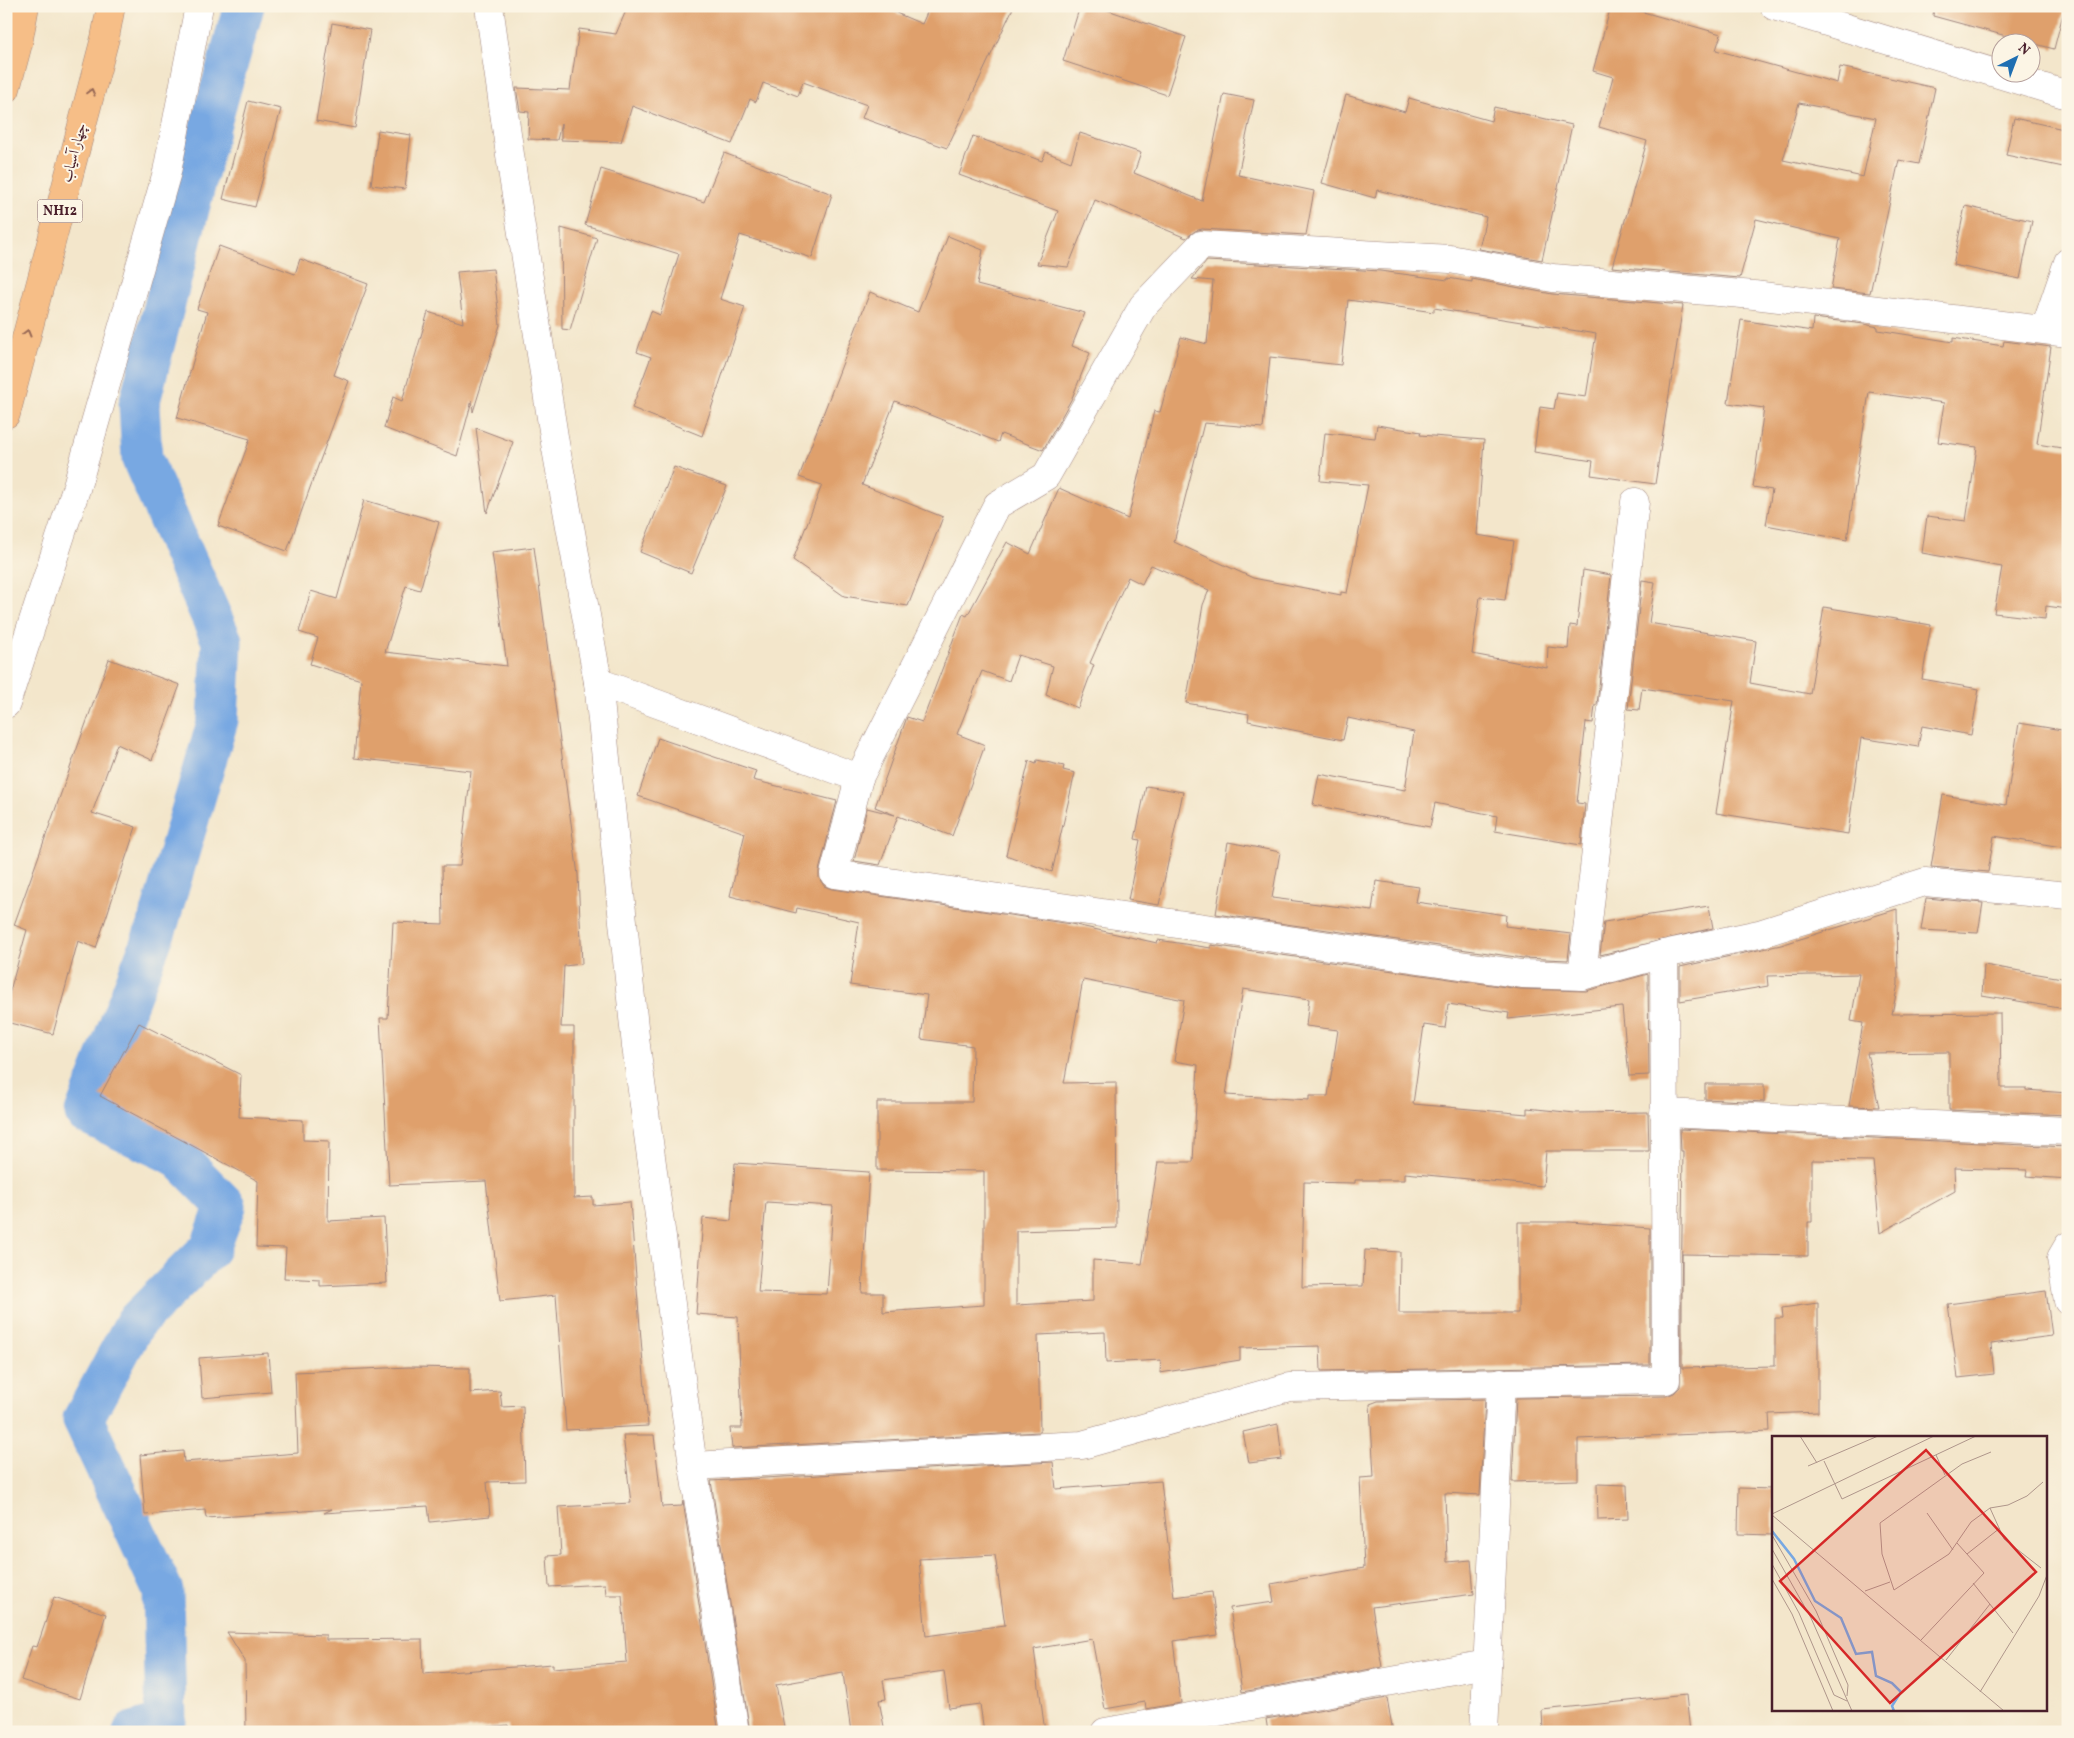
<svg xmlns="http://www.w3.org/2000/svg" width="2074" height="1738" viewBox="0 0 2074 1738" font-family="Vollkorn,Amiri,serif">
  <style>
    .lines { fill: none; stroke-linecap: round; stroke-linejoin: round }
    .canal { stroke: #78a8e2; stroke-width: 41 }
    .building { fill: #dfa06c; fill-rule: evenodd }
    .minor-casing { stroke: #9e827b; stroke-width: 29 }
    .highway-casing { stroke: #9e827b; stroke-width: 29 }
    .minor { stroke: #fff; stroke-width: 28 }
    .highway { stroke: #f6be87; stroke-width: 28 }
    .oneway { stroke: #976754 }
    .labels { text-anchor: middle; dominant-baseline: central; stroke-width: 4; stroke-linejoin: round; paint-order: stroke }
    .shield { fill: #fcf5e5; stroke: #7f5f63; stroke-width: 1 }
    .shield-label { font-size: 14px; font-weight: bold; fill: #4a1f2b }
    .street-label { font-size: 15px; fill: #4a1f2b; stroke: #fcf5e5 }
    .inset-river { fill: none; stroke: #78a8e2; stroke-width: 2.5 }
    .inset-road { fill: none; stroke: #af968b; stroke-width: 1 }
    .view { fill: #d62828; fill-opacity: 0.15; stroke: #d62828; stroke-width: 2.5 }
    .inset-edge { fill: none; stroke: #4a1f2b; stroke-width: 2.5 }
  </style>
  <rect width="100%" height="100%" fill="#fcf5e5"/>
  <filter id="ink" filterUnits="userSpaceOnUse"><feTurbulence type="fractalNoise" baseFrequency=".02" numOctaves="2"/><feDisplacementMap in="SourceGraphic" scale="10" xChannelSelector="R" yChannelSelector="G"/><feConvolveMatrix kernelMatrix="1 2 1 2 8 2 1 2 1" color-interpolation-filters="sRGB"/></filter>
  <filter id="wash" filterUnits="userSpaceOnUse"><feTurbulence type="fractalNoise" baseFrequency=".0096" numOctaves="4" result="noise"/><feDisplacementMap in="SourceGraphic" scale="20" xChannelSelector="R" yChannelSelector="G"/><feGaussianBlur stdDeviation="1.12" result="paint"/><feColorMatrix in="noise" values="0 0 0 0 0 0 0 0 0 0 0 0 0 0 0 0 0 1.4 0 .05"/><feComposite in="paint" operator="in"/></filter>
  <g filter="url(#wash)">
    <rect width="100%" height="100%" fill="#f3e6cb"/>
    <g class="lines">
      <polyline class="canal" points="133,1732 166,1722 163,1591 83,1419 135,1323 210,1248 226,1206 177,1156 85,1113 158,924 218,720 222,641 142,459 139,405 211,123 244,6"/>
    </g>
    <g id="blocks">
      <g class="building">
        <polygon points="628,6 880,6 922,24 930,6 1014,6 947,148 862,118 867,105 803,82 798,96 763,83 756,102 750,99 732,144 632,106 621,142 561,140 561,124 557,140 528,139 529,112 520,111 516,88 570,90 579,29 616,34"/>
        <polygon points="1080,6 1096,6 1186,37 1167,95 1063,61"/>
        <path d="M 1611,6 L 1622,6 L 1721,34 L 1716,50 L 1837,83 L 1840,67 L 1935,88 L 1919,164 L 1899,160 L 1870,293 L 1831,289 L 1840,239 L 1756,219 L 1740,278 L 1612,267 L 1647,141 L 1599,127 L 1613,77 L 1593,71 ZM 1799,103 L 1876,118 L 1863,177 L 1783,160 Z"/>
        <polygon points="1934,6 2065,6 2054,49 1933,16"/>
        <polygon points="332,23 370,30 355,128 316,121"/>
        <polygon points="1224,94 1254,100 1238,175 1314,191 1306,235 1202,229 1195,231 1186,238 1095,200 1068,267 1037,264 1058,211 959,175 973,136 1042,161 1046,152 1071,162 1080,133 1141,153 1134,173 1202,201"/>
        <polygon points="1346,95 1405,112 1409,98 1491,121 1494,107 1572,125 1542,260 1479,249 1486,217 1377,190 1375,198 1322,183"/>
        <polygon points="248,101 281,109 255,207 223,199"/>
        <polygon points="2014,118 2068,130 2068,168 2006,155"/>
        <polygon points="378,130 411,135 405,189 371,185"/>
        <polygon points="724,153 832,194 812,258 740,235 720,299 745,307 702,436 632,408 651,357 637,352 651,311 660,315 679,254 585,225 601,169 704,202"/>
        <polygon points="1965,206 2032,221 2020,279 1953,265"/>
        <polygon points="561,228 597,238 570,330 562,329"/>
        <polygon points="948,236 983,250 977,285 1085,313 1072,346 1090,353 1072,398 1043,450 1001,434 998,442 895,401 862,485 943,517 908,606 844,596 793,560 822,485 799,477 870,292 918,312"/>
        <polygon points="219,246 295,274 300,259 368,284 334,375 349,381 287,551 218,526 250,439 177,418 207,312 197,309"/>
        <polygon points="1207,261 1380,271 1448,280 1448,278 1472,282 1472,279 1552,294 1683,305 1655,484 1591,475 1593,461 1534,452 1540,407 1554,409 1557,393 1586,397 1596,334 1434,308 1434,312 1348,300 1341,365 1270,357 1263,428 1204,423 1174,542 1253,578 1341,595 1341,592 1347,593 1368,485 1320,481 1325,433 1375,438 1377,425 1421,432 1420,435 1484,440 1477,535 1514,541 1505,600 1480,597 1472,654 1547,668 1548,647 1568,649 1570,625 1577,626 1583,570 1611,575 1597,705 1595,705 1593,723 1586,722 1577,803 1585,804 1581,845 1495,831 1497,816 1435,803 1430,827 1313,805 1319,774 1405,790 1414,732 1348,718 1343,740 1248,721 1249,714 1186,703 1203,605 1209,590 1151,565 1142,584 1128,577 1090,663 1094,665 1078,708 1046,695 1053,666 1018,655 1009,681 982,671 957,734 985,745 952,836 898,816 880,865 854,861 867,808 895,815 875,807 907,717 922,722 963,614 967,616 1007,542 1030,554 1059,488 1128,519 1154,411 1160,412 1181,337 1207,344 1213,281 1192,279"/>
        <polygon points="493,269 500,325 473,412 472,400 457,456 384,428 393,397 402,401 428,312 463,323 457,272"/>
        <polygon points="1813,318 1864,324 1878,327 1878,330 1953,342 1953,338 2003,346 2004,341 2051,347 2037,444 2068,449 2068,609 2046,606 2045,619 1994,613 2002,567 1922,553 1927,516 1966,521 1977,447 1938,442 1944,403 1869,392 1847,540 1766,525 1772,490 1753,487 1764,408 1728,403 1741,320 1812,331"/>
        <polygon points="476,428 513,442 487,513"/>
        <polygon points="674,467 727,486 691,573 640,552"/>
        <polygon points="364,500 439,522 420,590 406,586 385,652 507,666 492,552 534,547 578,875 582,964 564,966 561,1027 574,1027 574,1198 593,1197 593,1205 630,1202 648,1426 566,1430 556,1295 500,1301 486,1181 389,1185 380,1018 388,1018 393,922 443,924 442,866 460,866 471,771 354,758 361,680 310,664 318,638 299,632 311,591 337,599"/>
        <polygon points="1642,580 1655,582 1649,623 1756,641 1750,683 1810,694 1824,607 1931,625 1922,679 1979,689 1971,735 1922,726 1918,747 1861,738 1848,834 1716,813 1734,701 1642,688 1639,710 1628,709"/>
        <polygon points="109,659 180,685 152,760 117,744 92,813 136,827 96,948 78,941 53,1034 6,1022 6,1005 27,930 14,925"/>
        <polygon points="2019,723 2068,731 2068,848 1994,836 1988,872 1931,867 1943,795 2006,805"/>
        <path d="M 658,738 L 756,771 L 753,780 L 837,801 L 819,871 L 819,878 L 824,886 L 832,889 L 1071,924 L 1157,943 L 1158,940 L 1211,948 L 1211,945 L 1520,989 L 1586,991 L 1648,974 L 1649,1075 L 1629,1076 L 1622,1007 L 1508,1019 L 1509,1013 L 1448,1004 L 1445,1028 L 1424,1025 L 1413,1104 L 1527,1114 L 1527,1108 L 1575,1113 L 1648,1112 L 1649,1151 L 1546,1151 L 1543,1186 L 1405,1173 L 1405,1180 L 1355,1180 L 1355,1183 L 1304,1182 L 1302,1287 L 1363,1286 L 1365,1250 L 1400,1252 L 1399,1313 L 1518,1313 L 1518,1222 L 1570,1222 L 1650,1228 L 1650,1365 L 1321,1371 L 1320,1346 L 1240,1348 L 1240,1360 L 1160,1373 L 1161,1360 L 1106,1363 L 1105,1332 L 1038,1335 L 1040,1432 L 732,1448 L 730,1428 L 742,1428 L 738,1317 L 696,1314 L 703,1218 L 731,1221 L 735,1163 L 869,1172 L 862,1293 L 883,1293 L 883,1312 L 984,1305 L 984,1171 L 877,1170 L 877,1102 L 972,1102 L 973,1046 L 921,1039 L 927,995 L 850,985 L 859,922 L 797,908 L 796,913 L 730,896 L 745,833 L 638,796 ZM 1083,980 L 1184,1000 L 1174,1061 L 1198,1065 L 1193,1162 L 1158,1162 L 1142,1264 L 1093,1260 L 1093,1301 L 1016,1305 L 1016,1231 L 1117,1228 L 1116,1082 L 1064,1083 ZM 1243,989 L 1309,999 L 1306,1026 L 1338,1030 L 1328,1096 L 1309,1096 L 1309,1100 L 1226,1095 ZM 766,1202 L 833,1206 L 827,1294 L 758,1292 Z"/>
        <polygon points="1037,760 1064,766 1063,770 1075,773 1052,872 1006,855 1029,761 1036,764"/>
        <polygon points="1146,786 1183,792 1159,905 1128,900 1140,840 1135,839"/>
        <polygon points="1228,842 1280,852 1272,898 1372,911 1376,881 1419,887 1416,902 1506,915 1505,926 1571,934 1568,960 1523,958 1216,914"/>
        <polygon points="1926,898 1983,903 1978,933 1921,930"/>
        <polygon points="1709,906 1713,928 1600,955 1604,922"/>
        <polygon points="1897,909 1898,984 1892,1014 2000,1013 2001,1088 2026,1088 2026,1090 2068,1093 2068,1115 1949,1110 1949,1052 1867,1053 1879,1107 1849,1106 1863,1023 1851,1021 1859,974 1767,976 1768,986 1680,1001 1680,967 1781,945"/>
        <polygon points="1984,965 2068,979 2065,1009 1982,995"/>
        <polygon points="139,1023 241,1075 239,1117 303,1120 303,1140 329,1141 328,1221 384,1218 387,1283 320,1286 320,1280 284,1278 286,1248 256,1247 258,1181 100,1096"/>
        <polygon points="1705,1084 1764,1084 1764,1102 1705,1099"/>
        <polygon points="1680,1129 2068,1147 2068,1179 2026,1176 2027,1170 1954,1168 1955,1191 1880,1233 1873,1161 1812,1160 1812,1222 1808,1222 1808,1256 1682,1254 1682,1368 1775,1366 1775,1318 1783,1318 1782,1308 1818,1303 1818,1412 1769,1414 1770,1431 1578,1439 1578,1480 1512,1482 1516,1398 1666,1396 1674,1393 1680,1387 1683,1151 1681,1151"/>
        <polygon points="2046,1291 2052,1336 1991,1344 1994,1374 1958,1378 1948,1304"/>
        <polygon points="268,1353 271,1392 202,1398 199,1358"/>
        <polygon points="409,1367 470,1368 470,1393 500,1391 502,1407 523,1406 525,1481 487,1482 490,1516 430,1522 428,1506 324,1513 332,1509 206,1518 205,1510 145,1515 140,1455 183,1451 184,1462 298,1453 295,1372"/>
        <polygon points="1485,1399 1480,1495 1445,1493 1447,1562 1471,1560 1474,1594 1372,1607 1382,1667 1242,1692 1230,1608 1274,1602 1271,1584 1364,1568 1360,1478 1374,1477 1370,1404 1378,1401"/>
        <polygon points="1278,1424 1282,1459 1249,1463 1243,1432"/>
        <polygon points="623,1435 654,1435 662,1507 682,1506 683,1501 718,1727 656,1732 509,1732 508,1725 436,1732 246,1732 245,1661 227,1632 326,1635 326,1640 422,1639 423,1674 553,1664 553,1668 627,1662 622,1595 606,1595 605,1584 549,1587 547,1556 561,1555 558,1507 631,1503"/>
        <path d="M 1053,1462 L 1056,1489 L 1161,1481 L 1174,1597 L 1212,1592 L 1218,1635 L 1173,1641 L 1181,1703 L 1146,1709 L 1145,1702 L 1105,1709 L 1092,1639 L 1034,1649 L 1045,1732 L 984,1732 L 980,1704 L 949,1708 L 944,1671 L 883,1680 L 886,1699 L 879,1700 L 885,1732 L 851,1732 L 843,1673 L 776,1685 L 785,1732 L 750,1732 L 711,1481 ZM 995,1555 L 1005,1625 L 926,1636 L 919,1559 Z"/>
        <polygon points="1597,1484 1627,1485 1628,1519 1598,1520"/>
        <polygon points="1739,1488 1773,1489 1773,1535 1738,1534"/>
        <polygon points="54,1597 106,1614 80,1699 21,1680 32,1646 37,1647"/>
        <polygon points="1686,1695 1690,1732 1543,1732 1542,1710"/>
        <polygon points="1387,1698 1393,1732 1268,1732 1266,1719"/>
      </g>
    </g>
  </g>
  <g filter="url(#ink)">
    <use href="#blocks" fill-opacity="0" stroke="#9e827b" stroke-width="1"/>
    <g class="lines">
      <g class="minor-casing">
        <g id="minor">
          <polyline points="489,6 513,176 555,443 598,682 636,1046 693,1466 735,1732"/>
          <polyline points="1774,6 2068,95"/>
          <polyline points="2045,329 2068,262"/>
          <polyline points="2068,333 1754,295 1553,278 1450,259 1201,245 1143,306 1046,476 997,505 859,778 834,874 1522,974 1582,976 1664,954 1759,934 1925,882 2068,896"/>
          <polyline points="598,682 859,778"/>
          <polyline points="6,704 76,489 167,172 199,6"/>
          <polyline points="1582,976 1635,502"/>
          <polyline points="1664,1113 2068,1131"/>
          <polyline points="2068,1246 2061,1258 2068,1301"/>
          <polyline points="693,1466 1082,1445 1289,1387 1666,1380 1664,954"/>
          <polyline points="1105,1732 1487,1664"/>
          <polyline points="1484,1732 1501,1382"/>
        </g>
      </g>
      <g class="highway-casing">
        <g id="highway">
          <polyline points="6,89 18,44 25,6"/>
          <polyline points="6,414 105,38 111,6"/>
        </g>
      </g>
      <use href="#minor" class="minor"/>
      <use href="#highway" class="highway"/>
    </g>
    <defs><path id="oneway-chevron" d="M-2-3.5L2.5 0L-2 3.5" fill="none" stroke-width="1.6" stroke-linecap="round" stroke-linejoin="round" transform="scale(1.25)"/></defs>
    <g class="oneway">
      <use href="#oneway-chevron" transform="translate(91 92) rotate(-75)"/>
      <use href="#oneway-chevron" transform="translate(27 333) rotate(-75)"/>
    </g>
  </g>
  <g class="labels">
    <rect class="shield" x="37.5" y="199.5" width="45" height="23" rx="4"/>
    <g class="shield-label">
      <text x="60" y="211">NH12</text>
    </g>
    <g class="street-label">
      <text transform="translate(75 153) rotate(-75)">چهار آسیاب</text>
    </g>
  </g>
  <g transform="translate(1772 1436)">
    <rect width="275" height="275" fill="#f3e6cb"/>
    <path class="inset-river" d="M 0,95 L 22,123 L 43,165 L 69,182 L 84,218 L 100,216 L 104,240 L 120,247 L 129,256 L 120,270 L 122,275"/>
    <path class="inset-road" d="M 28,0 L 45,27M 219,16 L 190,28 L 108,87 L 110,118 L 122,154 L 177,118 L 199,86 L 218,72 L 236,69 L 255,60 L 271,46M 164,19 L 173,39M 52,25 L 70,63 L 204,0M 36,30 L 106,0M 218,72 L 232,103 L 269,132M 155,77 L 181,114M 0,78 L 162,0M 0,79 L 232,275M 0,99 L 44,175 L 76,249 L 75,260M 0,113 L 39,182 L 80,275M 195,118 L 228,92M 0,128 L 27,177 L 62,259 L 75,265M 0,143 L 20,178 L 61,275M 201,147 L 241,197M 93,155 L 118,146M 149,204 L 212,137 L 185,107M 174,224 L 218,168M 208,256 L 267,160 L 275,139"/>
    <path class="view" d="M 154,14 L 264,136 L 118,267 L 8,145 Z"/>
    <rect width="275" height="275" class="inset-edge"/>
  </g>
  <rect width="2074" height="1738" fill="none" stroke="#fcf5e5" stroke-width="25"/>
  <g transform="translate(2016 58) rotate(42)"><circle r="24" fill="#fcf5e5" stroke="#b59f9b"/>
  <path d="M0-4L9 19L0 12L-9 19Z" fill="#1f6fb2"/>
  <text y="-8" font-size="14" font-weight="bold" text-anchor="middle" fill="#4a1f2b">N</text>
  </g>
</svg>
